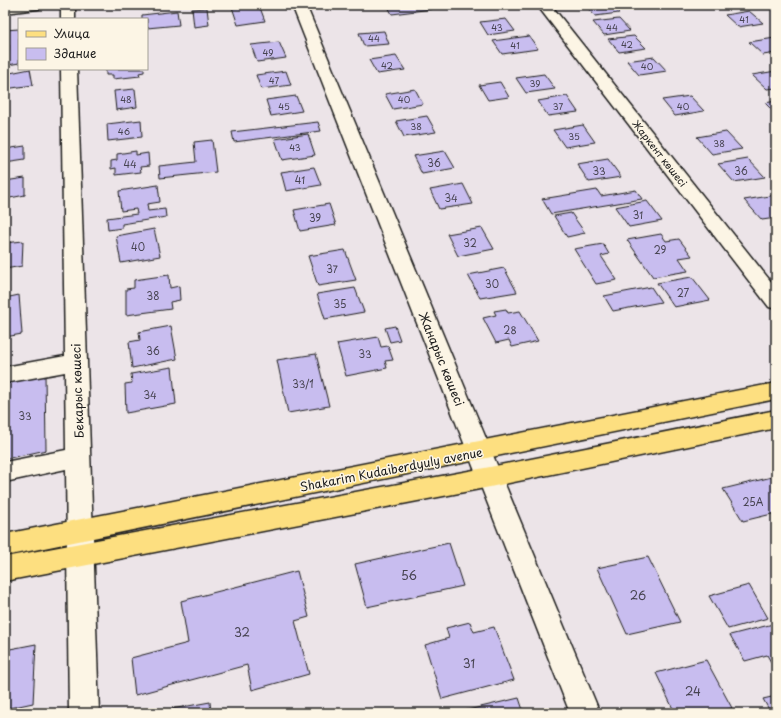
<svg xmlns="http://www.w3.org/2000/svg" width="781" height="718" viewBox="0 0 781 718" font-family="'Playpen Sans',sans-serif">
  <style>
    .building { fill: #c8bdef; stroke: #1c1c1c }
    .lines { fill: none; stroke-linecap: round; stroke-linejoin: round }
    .minor-casing { stroke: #1c1c1c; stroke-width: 3 }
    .major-casing { stroke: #1c1c1c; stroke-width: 3 }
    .minor { fill: #fcf5e5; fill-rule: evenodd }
    .major { fill: #fddf80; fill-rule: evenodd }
    .labels { text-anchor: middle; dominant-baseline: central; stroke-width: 3; stroke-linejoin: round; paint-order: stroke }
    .far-number-label { font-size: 9px; fill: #474451 }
    .far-street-label { font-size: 10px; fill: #1c1c1c; stroke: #fcf5e5 }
    .number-label { font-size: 10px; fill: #474451 }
    .street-label { font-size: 12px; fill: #1c1c1c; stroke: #fcf5e5 }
    .near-number-label { font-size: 12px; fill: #474451 }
  </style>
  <rect width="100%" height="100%" fill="#ece4e8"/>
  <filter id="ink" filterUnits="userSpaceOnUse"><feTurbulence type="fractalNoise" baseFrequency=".025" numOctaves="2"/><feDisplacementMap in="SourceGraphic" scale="8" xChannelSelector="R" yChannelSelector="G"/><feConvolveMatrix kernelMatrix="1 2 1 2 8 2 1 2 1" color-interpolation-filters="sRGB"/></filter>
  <g filter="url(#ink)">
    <g class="building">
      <polygon points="249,5 259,5 265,21 238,25 232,7"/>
      <polygon points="387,5 429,5 432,9 392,14"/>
      <polygon points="585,5 611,5 619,13 595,16"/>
      <polygon points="207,8 209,25 194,27 192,9"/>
      <polygon points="177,11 179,25 147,28 147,19 142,19 142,15"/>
      <polygon points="749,11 763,23 738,27 725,15"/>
      <polygon points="506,19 515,31 488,35 480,22"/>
      <polygon points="619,19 630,31 604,35 593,22"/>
      <polygon points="19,29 19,63 8,65 9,45 5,46 5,30"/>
      <polygon points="384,31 389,44 364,46 359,33"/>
      <polygon points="529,36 538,49 502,54 493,41"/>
      <polygon points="634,36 646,48 619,52 608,39"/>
      <polygon points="775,38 776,39 776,53 763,55 749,42"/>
      <polygon points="279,42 286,58 257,62 251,45"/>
      <polygon points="396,56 405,70 377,74 369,60"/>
      <polygon points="654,57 667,71 639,75 627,61"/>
      <polygon points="30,69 33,85 5,89 5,74"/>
      <polygon points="106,69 144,69 144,72 139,73 140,76 113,79 113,75 106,75"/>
      <polygon points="286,71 291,85 261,89 256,75"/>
      <polygon points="776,71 776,88 767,89 752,75"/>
      <polygon points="544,74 555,89 526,93 516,78"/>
      <polygon points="500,82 509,97 488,100 479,85"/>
      <polygon points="135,89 137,107 116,110 114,91"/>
      <polygon points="415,89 423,104 393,109 385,94"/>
      <polygon points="296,96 302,111 271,116 266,100"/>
      <polygon points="567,96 578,112 548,116 538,101"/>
      <polygon points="690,96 704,111 675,116 662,100"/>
      <polygon points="776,101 776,114 765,103"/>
      <polygon points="427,116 436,132 404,137 396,121"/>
      <polygon points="141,120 142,137 108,141 107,124"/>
      <polygon points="318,122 321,131 234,142 232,132"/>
      <polygon points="583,125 595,142 565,147 553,130"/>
      <polygon points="726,132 742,149 712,154 697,137"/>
      <polygon points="308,134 315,155 282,160 275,139"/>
      <polygon points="212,140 216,172 160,178 159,166 196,162 194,142"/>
      <polygon points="25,146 25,160 5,163 5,149"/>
      <polygon points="136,151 136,155 148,153 149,166 140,167 141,172 116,175 116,168 111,169 111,161 117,160 117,154"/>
      <polygon points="445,151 455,168 422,174 413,156"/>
      <polygon points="608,159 621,177 589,182 577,164"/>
      <polygon points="748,159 765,177 734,182 718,164"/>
      <polygon points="314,167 321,185 286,191 281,172"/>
      <polygon points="25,178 25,195 5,199 5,181"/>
      <polygon points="463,184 473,204 439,209 430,190"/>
      <polygon points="158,185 160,202 147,204 148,211 165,209 166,217 122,224 122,228 108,230 107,218 137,214 136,209 121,211 119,191"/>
      <polygon points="597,190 601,196 636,190 642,199 551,214 542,199"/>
      <polygon points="776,195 776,218 762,220 744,200"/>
      <polygon points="647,201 662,221 629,227 615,207"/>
      <polygon points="329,204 336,225 300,231 294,210"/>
      <polygon points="571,213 585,233 567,237 554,216"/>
      <polygon points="482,228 494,249 458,256 447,234"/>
      <polygon points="154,229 160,256 121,263 116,236"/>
      <polygon points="661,234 666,241 679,239 692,256 679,258 688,271 653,277 627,240"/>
      <polygon points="23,241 22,266 5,269 5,243"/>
      <polygon points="603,244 609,254 601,256 617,280 596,284 574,249"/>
      <polygon points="345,250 356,280 318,286 308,256"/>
      <polygon points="504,268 517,292 480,298 468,275"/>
      <polygon points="169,275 170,288 179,286 180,300 170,302 171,309 126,315 126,289 134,288 134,280"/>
      <polygon points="692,277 710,300 674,307 657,283"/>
      <polygon points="651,287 661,302 613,311 604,296"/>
      <polygon points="355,288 364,312 325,319 317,294"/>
      <polygon points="19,295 22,334 5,337 5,298"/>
      <polygon points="506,309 508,313 520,311 538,341 512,347 509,340 496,343 483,318 496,315 494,311"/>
      <polygon points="171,326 177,359 132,368 129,342 140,340 139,332"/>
      <polygon points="395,326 400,340 390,342 385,328"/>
      <polygon points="378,337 381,347 388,346 393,360 385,361 387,368 346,376 337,344"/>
      <polygon points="316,354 329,406 288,413 277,360"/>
      <polygon points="172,367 176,404 126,413 125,384 132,383 131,374"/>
      <polygon points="45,374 46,450 5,459 5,381"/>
      <polygon points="776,476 776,513 743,521 723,489"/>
      <polygon points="449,543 463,586 367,607 355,564"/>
      <polygon points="648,557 680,622 627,634 597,568"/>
      <polygon points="297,571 309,617 295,621 309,674 252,690 247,665 135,695 131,658 188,643 181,601"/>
      <polygon points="749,585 768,618 728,629 709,596"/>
      <polygon points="470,622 474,632 494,627 514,680 442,699 425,645 449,638 446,628"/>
      <polygon points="773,624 776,629 776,671 767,655 745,661 730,635"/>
      <polygon points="36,644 33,703 5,709 5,650"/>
      <polygon points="706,660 732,708 715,713 675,713 656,673"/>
      <polygon points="776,696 776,713 771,713 763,699"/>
      <polygon points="519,698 524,713 455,713"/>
      <polygon points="210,702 211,713 161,713 161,711"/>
    </g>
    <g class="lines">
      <g class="minor-casing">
        <g id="minor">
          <polygon points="5,5 44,5 42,8 37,9 5,13"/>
          <rect x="61" y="5" width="14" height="14"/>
          <polygon points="292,5 306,5 600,713 570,713"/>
          <polygon points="537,5 551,5 776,288 776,309 769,307"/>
          <polygon points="61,69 77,69 99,713 69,713 66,469 5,482 5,462 66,450 65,372 5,383 5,367 65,356"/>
        </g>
      </g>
      <g class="major-casing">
        <g id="major">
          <polygon points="776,383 776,399 5,556 5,534"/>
          <polygon points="776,410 776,428 490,487 5,581 5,557 490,467"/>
        </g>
      </g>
      <use href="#minor" class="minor"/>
      <use href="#major" class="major"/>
    </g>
  </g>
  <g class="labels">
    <g class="far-number-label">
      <text x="744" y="19">41</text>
      <text x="497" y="27">43</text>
      <text x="612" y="27">44</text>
      <text x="374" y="38">44</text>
      <text x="627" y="44">42</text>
      <text x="515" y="45">41</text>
      <text x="268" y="52">49</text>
      <text x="387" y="65">42</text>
      <text x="647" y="66">40</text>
      <text x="274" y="80">47</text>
      <text x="535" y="83">39</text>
      <text x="126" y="99">48</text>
      <text x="404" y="99">40</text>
      <text x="284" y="106">45</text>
      <text x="558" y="106">37</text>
      <text x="683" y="106">40</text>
      <text x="416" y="126">38</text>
      <text x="124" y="131">46</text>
      <text x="574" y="136">35</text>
      <text x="719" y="143">38</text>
      <text x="295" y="147">43</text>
    </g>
    <g class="far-street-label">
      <text transform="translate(660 153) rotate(52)">Жаркент көшесі</text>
    </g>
    <g class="number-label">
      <text x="434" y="162">36</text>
      <text x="130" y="163">44</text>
      <text x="599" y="170">33</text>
      <text x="741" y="170">36</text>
      <text x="300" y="179">41</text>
      <text x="451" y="197">34</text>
      <text x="638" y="214">31</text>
      <text x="315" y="217">39</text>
      <text x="470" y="242">32</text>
      <text x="138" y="246">40</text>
      <text x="660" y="249">29</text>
      <text x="332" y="268">37</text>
      <text x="492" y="283">30</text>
      <text x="683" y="292">27</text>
      <text x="153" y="295">38</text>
      <text x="340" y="303">35</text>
      <text x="510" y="329">28</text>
      <text x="153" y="350">36</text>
      <text x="365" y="353">33</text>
      <text x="303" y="383">33/1</text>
      <text x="150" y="394">34</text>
      <text x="25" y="415">33</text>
      <text x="753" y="501">25А</text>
    </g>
    <g class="street-label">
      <text transform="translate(442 359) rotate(68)">Жанарыс көшесі</text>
      <text transform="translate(77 391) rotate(-92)">Бекарыс көшесі</text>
      <text transform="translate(391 469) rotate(-11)">Shakarim Kudaiberdyuly avenue</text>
    </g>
    <g class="near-number-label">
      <text x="409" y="575">56</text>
      <text x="638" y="595">26</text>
      <text x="242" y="632">32</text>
      <text x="469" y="663">31</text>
      <text x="693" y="691">24</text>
    </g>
  </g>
  <rect width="781" height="718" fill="none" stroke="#fcf5e5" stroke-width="20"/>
  <rect x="10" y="10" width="761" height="698" fill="none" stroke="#1c1c1c" stroke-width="1.5" filter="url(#ink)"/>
  <rect x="18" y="18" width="130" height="52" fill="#fcf5e5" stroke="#a29e95"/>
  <rect x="26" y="31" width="20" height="6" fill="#fddf80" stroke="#a29e95"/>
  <text x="54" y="38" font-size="12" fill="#1c1c1c">Улица</text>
  <rect x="26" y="48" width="20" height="12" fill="#c8bdef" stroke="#a29e95"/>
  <text x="54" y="58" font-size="12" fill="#1c1c1c">Здание</text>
</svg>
